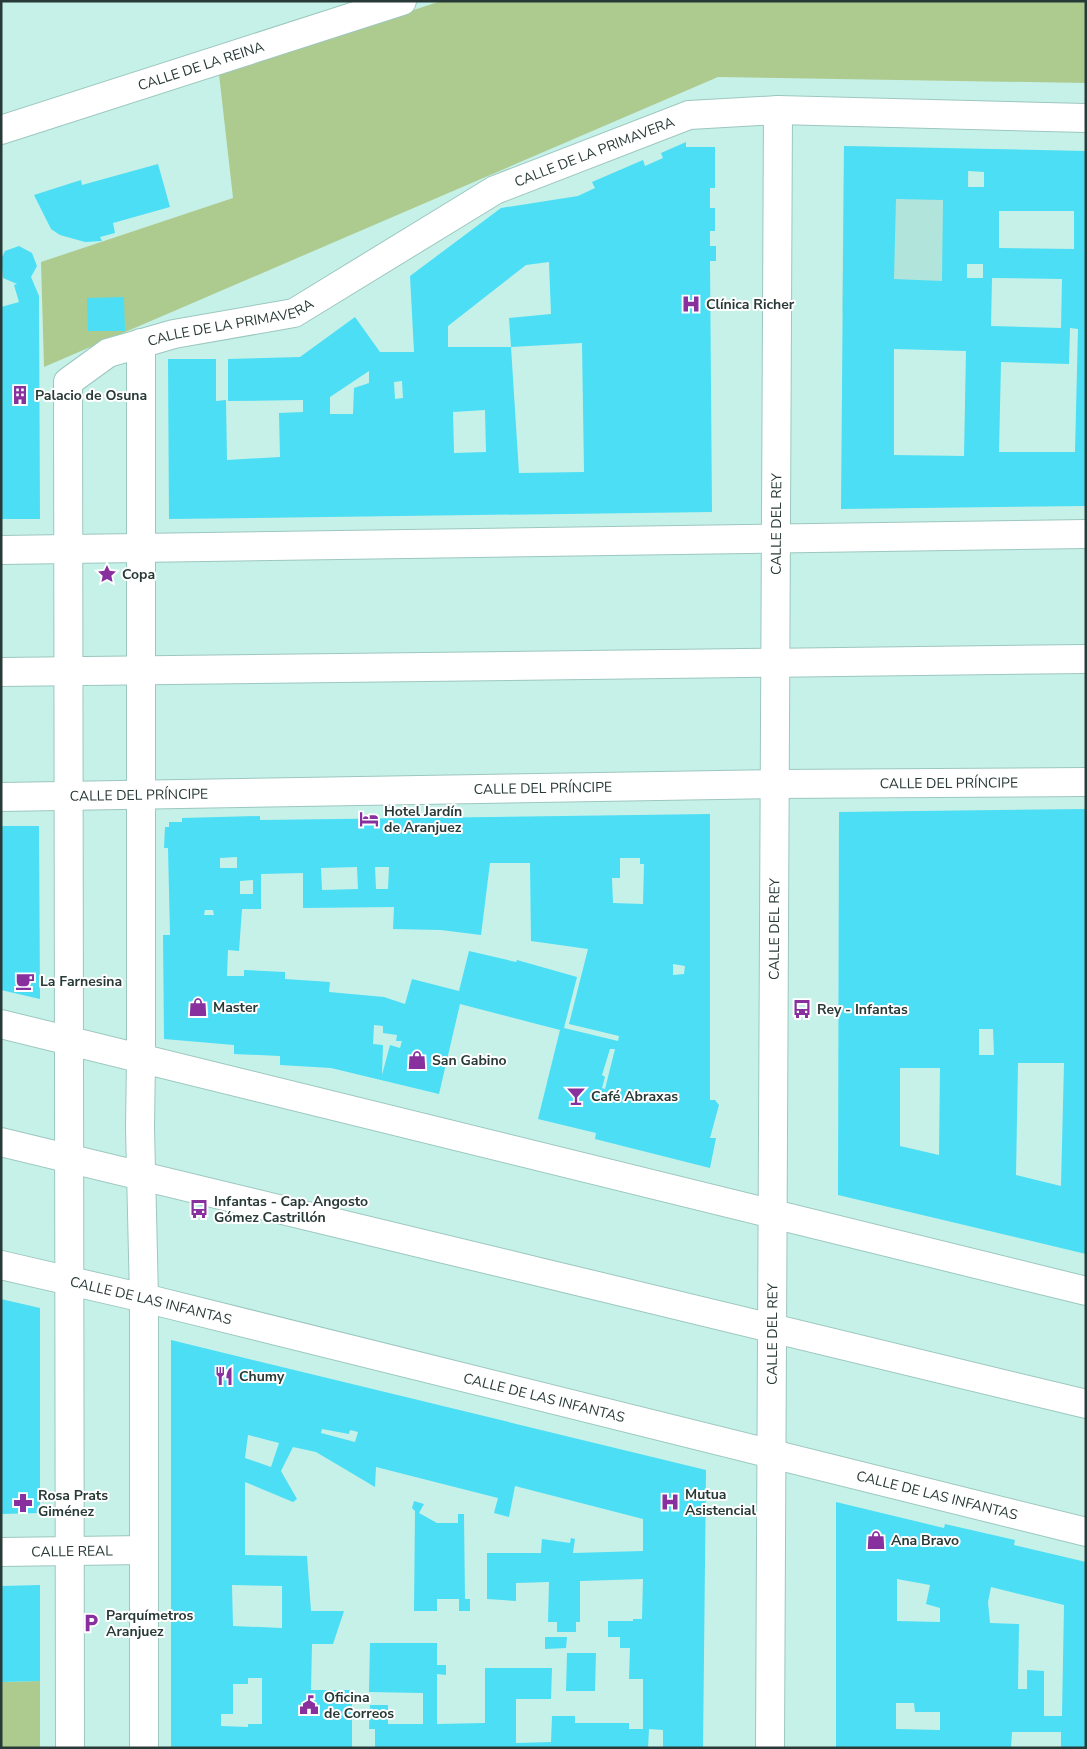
<svg xmlns="http://www.w3.org/2000/svg" width="1087" height="1749" viewBox="0 0 1087 1749" font-family="'Nunito Sans',sans-serif">
  <style>
    .built { fill: #b1e5dc }
    .green { fill: #aecb8f }
    .building { fill: #4bdef5; fill-rule: evenodd }
    .lines { fill: none; stroke-linecap: round; stroke-linejoin: round }
    .street-casing { stroke: #9cc7bf; stroke-width: 30 }
    .street { stroke: #fff; stroke-width: 28 }
    .labels { text-anchor: middle; dominant-baseline: central; stroke-width: 4; stroke-linejoin: round; paint-order: stroke }
    .street-label { font-size: 14px; fill: #283a37; stroke: #fff }
    .poi-label { font-size: 14px; font-weight: bold; fill: #283a37; stroke: #fff; text-anchor: start }
  </style>
  <rect width="100%" height="100%" fill="#c6f1e9"/>
  <polygon class="built" points="844,146 969,149 966,315 842,313"/>
  <g class="green">
    <polygon points="441,1 1086,1 1086,83 718,77 44,367 41,262 233,198 219,74"/>
    <polygon points="40,1681 40,1748 1,1748 1,1682"/>
  </g>
  <g class="building">
    <path d="M 686,142 L 686,147 L 715,147 L 715,188 L 710,188 L 710,208 L 715,208 L 715,231 L 710,231 L 710,246 L 716,246 L 716,261 L 710,261 L 712,512 L 169,519 L 168,359 L 216,359 L 216,401 L 226,400 L 227,460 L 280,457 L 279,413 L 303,412 L 303,400 L 228,401 L 228,359 L 300,357 L 355,317 L 380,352 L 414,352 L 410,276 L 501,208 L 578,196 L 595,188 L 592,182 L 643,160 L 645,166 L 663,158 L 661,153 ZM 549,262 L 551,314 L 509,318 L 511,347 L 448,347 L 448,326 L 526,265 ZM 582,343 L 584,472 L 519,473 L 511,347 ZM 369,371 L 369,383 L 354,388 L 353,414 L 330,414 L 330,397 ZM 402,381 L 403,398 L 395,399 L 394,382 ZM 485,410 L 486,452 L 454,453 L 453,412 Z"/>
    <path d="M 844,146 L 1086,151 L 1086,506 L 841,509 ZM 968,171 L 984,172 L 984,187 L 968,187 ZM 896,199 L 943,200 L 942,281 L 894,279 ZM 999,211 L 1074,211 L 1074,249 L 999,248 ZM 967,264 L 983,264 L 983,278 L 967,278 ZM 992,278 L 1062,279 L 1061,328 L 991,326 ZM 1070,328 L 1078,329 L 1075,452 L 999,452 L 1001,362 L 1069,364 ZM 894,349 L 966,351 L 964,456 L 894,455 Z"/>
    <polygon points="158,164 170,207 113,223 115,233 100,237 102,241 85,242 60,235 51,229 34,195 81,180 82,185"/>
    <polygon points="19,246 32,253 37,266 31,277 39,296 40,519 1,519 1,307 19,302 14,285 17,284 3,278 1,259 5,251"/>
    <polygon points="124,297 125,331 88,331 87,298"/>
    <path d="M 1086,809 L 1086,1254 L 838,1195 L 839,812 ZM 979,1029 L 993,1029 L 994,1055 L 979,1055 ZM 1018,1063 L 1064,1063 L 1061,1186 L 1016,1175 ZM 900,1068 L 940,1068 L 939,1155 L 900,1146 Z"/>
    <path d="M 710,814 L 710,1100 L 715,1100 L 719,1105 L 710,1138 L 716,1138 L 710,1168 L 595,1139 L 596,1133 L 538,1119 L 560,1030 L 460,1004 L 439,1094 L 331,1068 L 280,1065 L 280,1056 L 234,1054 L 234,1045 L 164,1039 L 163,935 L 170,935 L 168,848 L 164,848 L 165,827 L 169,827 L 169,822 L 182,822 L 182,818 L 260,816 L 260,820 ZM 237,857 L 237,868 L 220,868 L 220,858 ZM 620,858 L 640,858 L 640,864 L 644,864 L 643,904 L 613,903 L 612,878 L 620,878 ZM 490,863 L 530,863 L 531,941 L 588,949 L 569,1024 L 619,1036 L 618,1041 L 564,1028 L 577,977 L 517,960 L 516,962 L 469,951 L 459,991 L 412,979 L 405,1004 L 384,997 L 329,992 L 330,982 L 285,979 L 285,972 L 244,970 L 244,976 L 227,976 L 228,950 L 239,951 L 242,909 L 261,909 L 261,874 L 303,873 L 303,908 L 394,907 L 393,929 L 441,930 L 481,935 ZM 357,867 L 358,889 L 322,890 L 321,868 ZM 375,867 L 389,867 L 388,889 L 376,889 ZM 253,880 L 253,894 L 240,894 L 240,881 ZM 205,910 L 213,910 L 214,915 L 204,915 ZM 673,964 L 685,966 L 684,974 L 673,975 ZM 374,1025 L 383,1026 L 383,1033 L 397,1035 L 396,1041 L 402,1041 L 400,1048 L 390,1045 L 382,1075 L 383,1045 L 373,1044 ZM 610,1049 L 615,1049 L 605,1089 L 602,1088 L 605,1077 L 602,1075 Z"/>
    <polygon points="1,826 39,826 40,999 1,990"/>
    <polygon points="1,1299 40,1308 40,1513 1,1514"/>
    <path d="M 171,1340 L 706,1470 L 703,1748 L 663,1748 L 663,1730 L 649,1729 L 648,1748 L 375,1748 L 375,1729 L 369,1729 L 370,1705 L 388,1705 L 388,1724 L 423,1724 L 423,1693 L 369,1692 L 370,1643 L 437,1643 L 437,1665 L 446,1665 L 446,1675 L 437,1674 L 437,1724 L 485,1723 L 485,1668 L 552,1668 L 551,1699 L 516,1699 L 516,1743 L 551,1742 L 552,1716 L 575,1716 L 575,1723 L 629,1723 L 629,1729 L 643,1729 L 643,1679 L 629,1679 L 630,1648 L 620,1648 L 620,1637 L 608,1637 L 608,1621 L 633,1621 L 633,1619 L 642,1619 L 643,1579 L 580,1581 L 580,1622 L 576,1622 L 576,1632 L 557,1632 L 557,1622 L 548,1622 L 549,1582 L 516,1583 L 516,1601 L 487,1599 L 487,1553 L 541,1553 L 542,1539 L 570,1543 L 571,1538 L 575,1539 L 573,1553 L 643,1551 L 643,1519 L 515,1486 L 509,1517 L 494,1513 L 498,1498 L 376,1467 L 375,1487 L 316,1452 L 293,1447 L 281,1471 L 297,1499 L 293,1502 L 245,1482 L 245,1555 L 307,1556 L 311,1611 L 344,1611 L 333,1644 L 312,1644 L 311,1690 L 352,1690 L 352,1748 L 171,1748 ZM 322,1429 L 349,1434 L 350,1430 L 358,1432 L 355,1442 L 321,1433 ZM 248,1435 L 279,1443 L 271,1467 L 245,1458 ZM 232,1585 L 282,1586 L 282,1628 L 233,1626 ZM 248,1678 L 262,1678 L 262,1724 L 248,1724 L 248,1727 L 221,1726 L 221,1714 L 233,1714 L 233,1684 L 248,1684 Z"/>
    <polygon points="414,1501 424,1504 419,1513 437,1523 458,1523 458,1514 464,1514 465,1599 470,1599 470,1611 459,1611 459,1599 437,1599 437,1611 414,1611 415,1511 412,1508"/>
    <path d="M 836,1502 L 944,1528 L 945,1524 L 1015,1540 L 1014,1545 L 1086,1562 L 1086,1748 L 1061,1748 L 1061,1732 L 1012,1732 L 1011,1748 L 836,1748 ZM 897,1579 L 930,1585 L 926,1604 L 940,1608 L 940,1622 L 897,1621 ZM 991,1587 L 1064,1605 L 1062,1716 L 1044,1716 L 1044,1671 L 1027,1670 L 1027,1689 L 1018,1689 L 1019,1624 L 990,1623 L 988,1602 ZM 896,1703 L 914,1703 L 915,1712 L 940,1712 L 940,1730 L 896,1729 Z"/>
    <polygon points="40,1585 40,1681 1,1682 1,1586"/>
    <polygon points="545,1637 567,1637 566,1648 545,1649"/>
    <polygon points="567,1653 596,1653 595,1691 566,1691"/>
  </g>
  <g class="lines">
    <g class="street-casing">
      <g id="street">
        <path id="s1" d="M 1,130 L 402,1"/>
        <polyline points="141,343 141,1058 140,1128 144,1298 144,1748"/>
        <polyline points="1,550 1086,534"/>
        <polyline points="1,672 1086,659"/>
        <path id="s2" d="M 1,797 L 775,784 L 1086,782"/>
        <polyline points="1,1024 1086,1291"/>
        <path d="M 1,1142 C 363,1227 724,1319 1086,1404"/>
        <path id="s3" d="M 1,1265 L 144,1298 L 1086,1532"/>
        <path id="s4" d="M 1,1552 L 144,1550"/>
        <path id="s5" d="M 70,1748 L 68,382 L 108,353 L 174,334 L 294,313 L 495,190 L 689,115 L 778,110 L 1086,118"/>
        <path id="s6" d="M 770,1748 L 778,110"/>
      </g>
    </g>
    <use href="#street" class="street"/>
  </g>
  <defs>
    <g id="hospital-bare" transform="scale(1.5)"><path d="M-5-5h3v3.5h4V-5h3V5h-3V1.5h-4V5h-3Z" fill="#88319e" stroke="#fff" stroke-width="2.5" paint-order="stroke"/></g>
    <g id="building-bare" transform="scale(1.5)"><path d="M-4-6H4V6H1V3H-1V6H-4ZM-2.5-4.3h1.7v1.8h-1.7ZM.8-4.3h1.7v1.8H.8ZM-2.5-1h1.7V.8h-1.7ZM.8-1h1.7V.8H.8Z" fill="#88319e" stroke="#fff" stroke-width="2.5" paint-order="stroke"/></g>
    <g id="sight-bare" transform="scale(1.5)"><path d="M0-6L1.8-2.2L6-1.7L2.9 1.2L3.7 5.4L0 3.3L-3.7 5.4L-2.9 1.2L-6-1.7L-1.8-2.2Z" fill="#88319e" stroke="#fff" stroke-width="2.5" paint-order="stroke"/></g>
    <g id="hotel-bare" transform="scale(1.5)"><path d="M-6-4.5h1.5V1H6V5H4.5V3h-9V5H-6ZM-4 0a1.8 1.8 0 1 1 3.6 0ZM.5 0V-2.5h3Q6-2.5 6 0Z" fill="#88319e" stroke="#fff" stroke-width="2.5" paint-order="stroke"/></g>
    <g id="cafe-bare" transform="scale(1.5)"><path d="M-5.5-4.5H6V0H3Q3 3.5 0 3.5H-2.5Q-5.5 3.5-5.5 0ZM3-3.2v2h1.7v-2ZM-6 4.5H4V6H-6Z" fill="#88319e" stroke="#fff" stroke-width="2.5" paint-order="stroke"/></g>
    <g id="shop-bare" transform="scale(1.5)"><path d="M-5-2.5h2.3a2.7 3.5 0 0 1 5.4 0H5L5.5 6h-11ZM-1.5-2.5h3a1.5 2.3 0 0 0-3 0Z" fill="#88319e" stroke="#fff" stroke-width="2.5" paint-order="stroke"/></g>
    <g id="bus-bare" transform="scale(1.5)"><path d="M-5-6H5V4H4V6H2V4H-2V6H-4V4H-5ZM-3.5-4V0h7V-4ZM-3.5 1.2v1.5H-2V1.2ZM2 1.2v1.5H3.5V1.2Z" fill="#88319e" stroke="#fff" stroke-width="2.5" paint-order="stroke"/></g>
    <g id="bar-bare" transform="scale(1.5)"><path d="M-6-5H6L.8 .8V4.5H3.5V6h-7V4.5H-.8V.8Z" fill="#88319e" stroke="#fff" stroke-width="2.5" paint-order="stroke"/></g>
    <g id="restaurant-bare" transform="scale(1.5)"><path d="M-5-6h1v4h1v-4h1v4h1v-4h1v5L-1.5 .5V6h-2V.5L-5-1ZM5-6V6H3V1.5H1.5Q1.5-4 5-6Z" fill="#88319e" stroke="#fff" stroke-width="2.5" paint-order="stroke"/></g>
    <g id="pharmacy-bare" transform="scale(1.5)"><path d="M-2-6h4v4h4v4h-4v4h-4v-4h-4v-4h4Z" fill="#88319e" stroke="#fff" stroke-width="2.5" paint-order="stroke"/></g>
    <g id="parking-bare" transform="scale(1.5)"><path d="M-3.5-5.5H1a3.5 3.5 0 0 1 0 7H-1V5.5H-3.5ZM-1-3.4V-.6H.8a1.4 1.4 0 0 0 0-2.8Z" fill="#88319e" stroke="#fff" stroke-width="2.5" paint-order="stroke"/></g>
    <g id="civic-bare" transform="scale(1.5)"><path d="M-.6-6.5H3V-4.5H.6V-3L4-1V1h2V6H-6V1h2V-1L-.6-3ZM-1.2 2.5V6h2.4V2.5Z" fill="#88319e" stroke="#fff" stroke-width="2.5" paint-order="stroke"/></g>
  </defs>
  <g fill-rule="evenodd">
    <use href="#hospital-bare" x="691" y="304"/>
    <use href="#building-bare" x="20" y="395"/>
    <use href="#sight-bare" x="107" y="574"/>
    <use href="#hotel-bare" x="369" y="819"/>
    <use href="#cafe-bare" x="25" y="981"/>
    <use href="#shop-bare" x="198" y="1007"/>
    <use href="#bus-bare" x="802" y="1009"/>
    <use href="#shop-bare" x="417" y="1060"/>
    <use href="#bar-bare" x="576" y="1096"/>
    <use href="#bus-bare" x="199" y="1209"/>
    <use href="#restaurant-bare" x="224" y="1376"/>
    <use href="#hospital-bare" x="670" y="1502"/>
    <use href="#pharmacy-bare" x="23" y="1503"/>
    <use href="#shop-bare" x="876" y="1540"/>
    <use href="#parking-bare" x="91" y="1623"/>
    <use href="#civic-bare" x="309" y="1705"/>
  </g>
  <g class="labels">
    <g class="street-label">
      <text stroke="none"><textPath href="#s1" startOffset="210">CALLE DE LA REINA</textPath></text>
      <text stroke="none"><textPath href="#s5" startOffset="1948">CALLE DE LA PRIMAVERA</textPath></text>
      <text stroke="none"><textPath href="#s5" startOffset="1542">CALLE DE LA PRIMAVERA</textPath></text>
      <text stroke="none"><textPath href="#s6" startOffset="1224">CALLE DEL REY</textPath></text>
      <text stroke="none"><textPath href="#s2" startOffset="948">CALLE DEL PRÍNCIPE</textPath></text>
      <text stroke="none"><textPath href="#s2" startOffset="542">CALLE DEL PRÍNCIPE</textPath></text>
      <text stroke="none"><textPath href="#s2" startOffset="138">CALLE DEL PRÍNCIPE</textPath></text>
      <text stroke="none"><textPath href="#s6" startOffset="819">CALLE DEL REY</textPath></text>
      <text stroke="none"><textPath href="#s3" startOffset="154">CALLE DE LAS INFANTAS</textPath></text>
      <text stroke="none"><textPath href="#s6" startOffset="414">CALLE DEL REY</textPath></text>
      <text stroke="none"><textPath href="#s3" startOffset="559">CALLE DE LAS INFANTAS</textPath></text>
      <text stroke="none"><textPath href="#s3" startOffset="964">CALLE DE LAS INFANTAS</textPath></text>
      <text stroke="none"><textPath href="#s4" startOffset="71">CALLE REAL</textPath></text>
    </g>
    <g class="poi-label">
      <text x="706" y="304">Clínica Richer</text>
      <text x="35" y="395">Palacio de Osuna</text>
      <text x="122" y="574">Copa</text>
      <text x="384" y="811">Hotel Jardín<tspan x="384" dy="16">de Aranjuez</tspan></text>
      <text x="40" y="981">La Farnesina</text>
      <text x="213" y="1007">Master</text>
      <text x="817" y="1009">Rey - Infantas</text>
      <text x="432" y="1060">San Gabino</text>
      <text x="591" y="1096">Café Abraxas</text>
      <text x="214" y="1201">Infantas - Cap. Angosto<tspan x="214" dy="16">Gómez Castrillón</tspan></text>
      <text x="239" y="1376">Chumy</text>
      <text x="685" y="1494">Mutua<tspan x="685" dy="16">Asistencial</tspan></text>
      <text x="38" y="1495">Rosa Prats<tspan x="38" dy="16">Giménez</tspan></text>
      <text x="891" y="1540">Ana Bravo</text>
      <text x="106" y="1615">Parquímetros<tspan x="106" dy="16">Aranjuez</tspan></text>
      <text x="324" y="1697">Oficina<tspan x="324" dy="16">de Correos</tspan></text>
    </g>
  </g>
  <rect width="1087" height="1749" fill="none" stroke="#283a37" stroke-width="5"/>
</svg>
